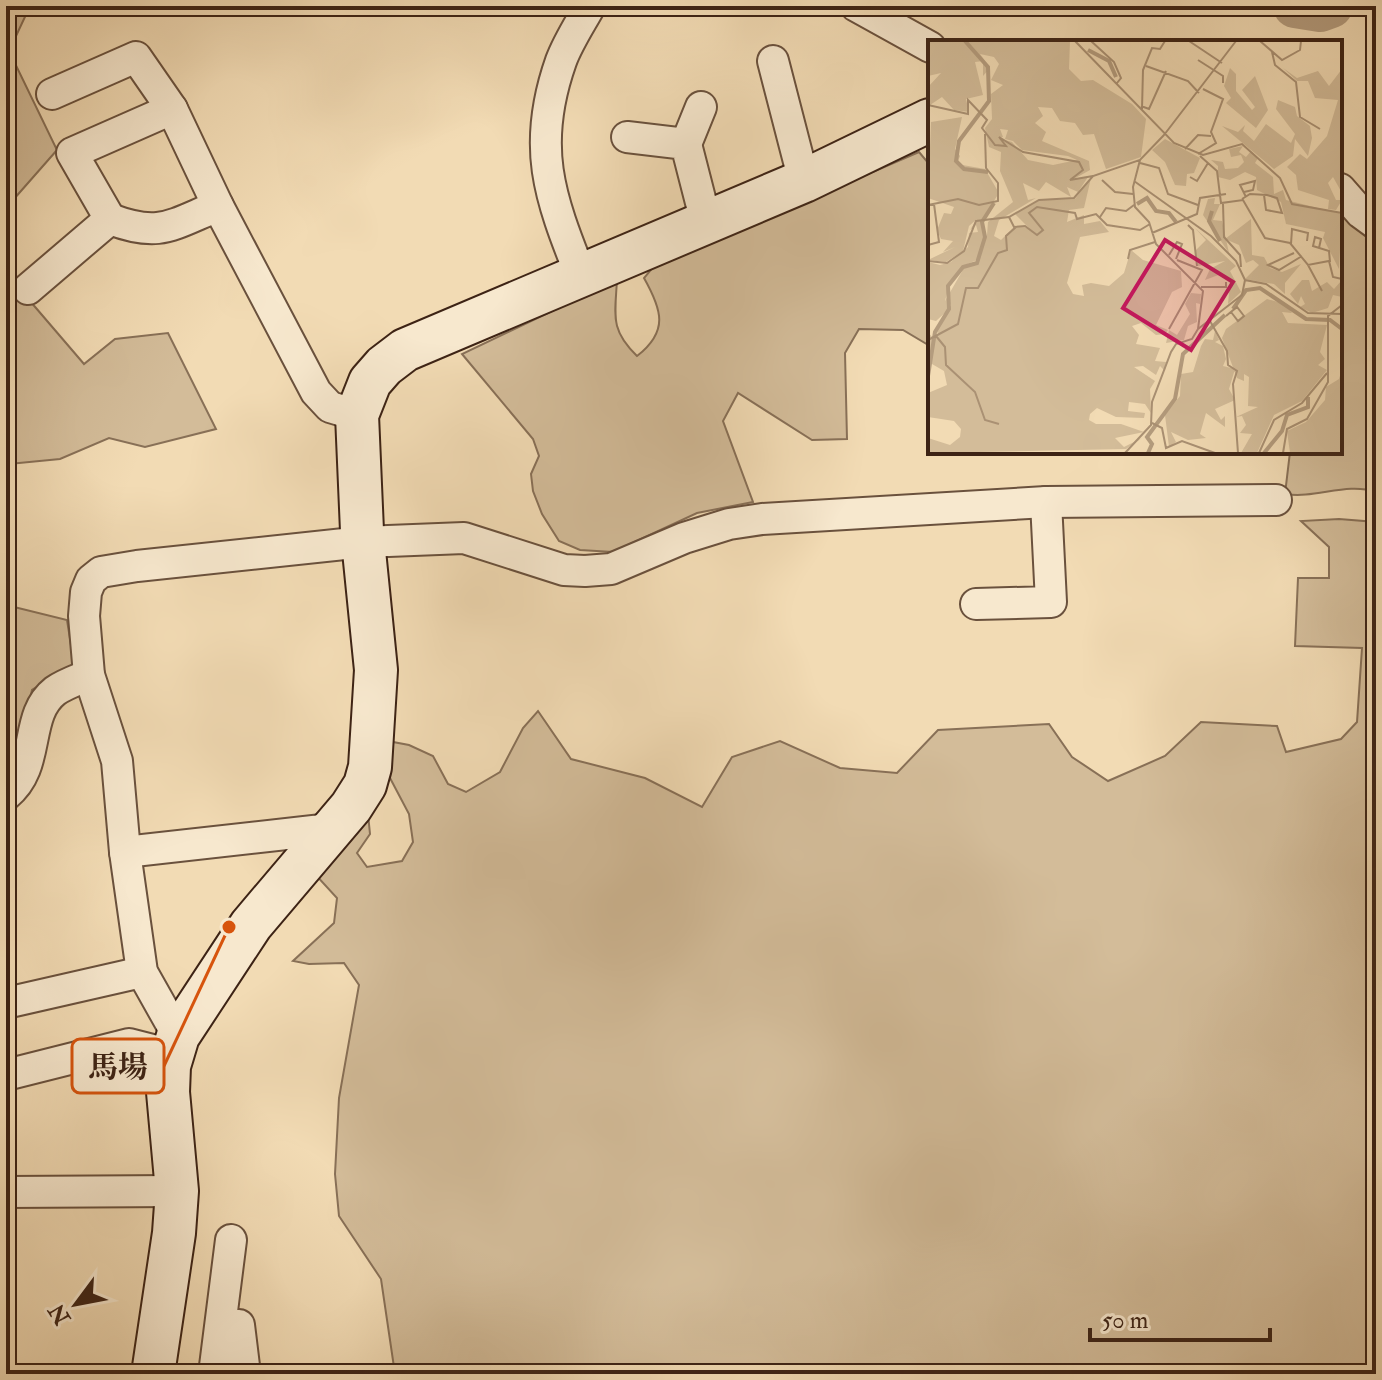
<svg xmlns="http://www.w3.org/2000/svg" width="1382" height="1380" viewBox="0 0 1382 1380" font-family="'IM FELL Double Pica','Noto Serif JP',serif">
  <style>
    .green { fill: #d3bc99; stroke: #887057; stroke-width: 2 }
    .lines { fill: none; stroke-linecap: round; stroke-linejoin: round }
    .river { stroke: #b49c7e; stroke-width: 44 }
    .street-casing { stroke: #6a513d; stroke-width: 34 }
    .secondary-casing { stroke: #3d2315; stroke-width: 46 }
    .street { stroke: #f7e8ce; stroke-width: 30 }
    .secondary { stroke: #f7e8ce; stroke-width: 42 }
    .inset-river { fill: none; stroke: #b49c7e; stroke-width: 4 }
    .inset-road { fill: none; stroke: #aa9174; stroke-width: 2 }
    .view { fill: #c2185b; fill-opacity: 0.15; stroke: #c2185b; stroke-width: 4 }
    .inset-edge { fill: none; stroke: #3d2315; stroke-width: 4 }
    .leader { fill: none; stroke: #d7540d; stroke-width: 3 }
    .callout-dot { fill: #d7540d; stroke: #f7e8ce; stroke-width: 3 }
    .callout { fill: #f7e8ce; stroke: #d7540d; stroke-width: 3 }
    .callout-label { font-size: 30px; text-anchor: middle; font-weight: bold; fill: #3d2315 }
  </style>
  <rect width="100%" height="100%" fill="#f2dbb4"/>
  <filter id="stains"><feTurbulence type="fractalNoise" baseFrequency=".0025" numOctaves="4"/><feColorMatrix values="0 0 0 0 .2 0 0 0 0 .09 0 0 0 0 .02 0 0 0 .5 -.17"/></filter>
  <radialGradient id="worn" r=".72"><stop offset=".6" stop-color="#630" stop-opacity="0"/><stop offset="1" stop-color="#630" stop-opacity=".3"/></radialGradient>
  <g class="green">
    <polygon points="6,6 97,6 96,10 30,6 9,51 57,150 6,208"/>
    <path d="M 919,152 L 930,165 L 930,346 L 903,330 L 859,329 L 845,353 L 847,439 L 812,440 L 738,393 L 723,421 L 753,502 L 697,513 L 613,552 L 580,550 L 559,541 L 542,514 L 533,491 L 531,474 L 539,456 L 533,439 L 462,354 L 617,280 C 615,316 610,330 637,356 C 669,331 662,310 644,278 L 654,266 Z"/>
    <path d="M 1340,213 L 1376,245 L 1376,492 C 1346,482 1316,499 1285,494 L 1290,452 L 1340,452 Z"/>
    <polygon points="6,273 84,364 115,339 168,333 216,429 145,447 109,438 60,459 9,464 6,461"/>
    <polygon points="1339,519 1376,522 1376,1374 395,1374 381,1279 339,1216 335,1174 339,1098 359,985 344,963 309,964 293,961 334,923 337,898 314,873 368,814 370,834 357,853 367,867 402,861 413,842 409,814 390,778 393,742 409,745 433,756 448,784 466,792 500,772 523,728 538,711 571,759 645,778 702,807 732,757 780,741 840,768 897,773 938,730 1049,724 1072,757 1108,781 1165,756 1201,722 1277,726 1286,752 1341,739 1357,722 1362,648 1295,646 1298,578 1329,578 1329,547 1301,521"/>
    <polygon points="6,605 67,620 74,664 32,690 22,736 6,777"/>
  </g>
  <g class="lines">
    <polyline class="river" points="1295,6 1320,10 1331,6"/>
    <g class="street-casing">
      <g id="street">
        <polyline points="856,6 930,47"/>
        <polyline points="773,61 804,181"/>
        <polyline points="52,94 136,57 172,109 218,206 316,392 330,407 357,415"/>
        <polyline points="627,137 686,144 706,222"/>
        <polyline points="686,144 701,107"/>
        <polyline points="1340,189 1361,213 1376,224"/>
        <polyline points="110,219 72,153 172,109"/>
        <path d="M 581,276 C 549,196 531,146 561,61 C 568,42 580,24 590,6"/>
        <path d="M 28,289 L 110,219 C 160,238 171,225 218,206"/>
        <polyline points="976,604 1051,602 1046,502"/>
        <path d="M 6,795 C 42,766 23,716 55,691 C 65,684 77,680 89,675"/>
        <polyline points="125,852 331,829"/>
        <polyline points="6,1003 142,972"/>
        <polyline points="178,1036 142,972 125,852 117,761 89,675 84,616 86,592 91,580 101,572 137,566 363,542 464,538 564,570 585,571 611,569 684,538 729,524 762,519 1046,502 1276,500"/>
        <polyline points="6,1075 129,1044 172,1055"/>
        <polyline points="6,1192 177,1191"/>
        <polyline points="239,1325 245,1374"/>
        <polyline points="214,1374 231,1240"/>
      </g>
    </g>
    <g class="secondary-casing">
      <polyline id="secondary" points="153,1374 174,1233 177,1191 168,1092 169,1066 178,1036 251,925 351,807 365,785 370,767 376,670 362,531 357,415 370,382 384,366 405,350 804,181 930,120"/>
    </g>
    <use href="#street" class="street"/>
    <use href="#secondary" class="secondary"/>
  </g>
  <g transform="translate(928 40)">
    <rect width="414" height="414" fill="#f2dbb4"/>
    <path d="M 0,1 L 142,1 L 141,29 L 153,41 L 165,40 L 204,64 L 218,79 L 213,117 L 178,129 L 166,94 L 155,95 L 147,83 L 132,81 L 124,68 L 110,67 L 115,76 L 107,83 L 118,92 L 114,101 L 161,121 L 162,130 L 144,140 L 160,137 L 150,152 L 139,147 L 143,157 L 118,142 L 111,151 L 95,143 L 100,160 L 108,158 L 71,180 L 66,196 L 73,200 L 87,186 L 101,188 L 87,174 L 112,160 L 147,159 L 163,138 L 156,168 L 141,170 L 139,182 L 156,175 L 156,184 L 172,181 L 181,192 L 152,197 L 139,243 L 145,254 L 156,256 L 154,245 L 163,243 L 181,246 L 196,233 L 203,210 L 215,220 L 253,231 L 254,247 L 244,252 L 228,285 L 240,290 L 237,294 L 228,295 L 213,283 L 204,286 L 211,295 L 208,304 L 232,308 L 227,321 L 238,322 L 237,331 L 232,326 L 228,335 L 215,326 L 206,327 L 227,341 L 222,349 L 223,373 L 217,364 L 201,362 L 200,371 L 217,373 L 216,378 L 188,377 L 169,368 L 162,374 L 161,380 L 168,384 L 193,384 L 216,392 L 187,398 L 196,407 L 214,398 L 198,409 L 0,413 L 0,398 L 22,405 L 32,397 L 33,389 L 26,381 L 0,377 L 0,353 L 19,345 L 16,331 L 4,324 L 0,292 L 4,297 L 11,293 L 6,292 L 23,265 L 20,262 L 19,271 L 8,281 L 0,279 L 0,222 L 12,225 L 23,222 L 40,207 L 41,193 L 50,192 L 48,185 L 42,190 L 49,179 L 41,186 L 35,211 L 18,222 L 0,220 L 27,207 L 15,212 L 25,201 L 13,199 L 9,190 L 16,173 L 23,174 L 26,167 L 0,158 L 3,82 L 34,77 L 27,109 L 32,116 L 29,124 L 57,129 L 71,153 L 53,181 L 56,197 L 49,220 L 37,225 L 22,242 L 17,261 L 36,228 L 50,223 L 59,195 L 60,182 L 85,162 L 72,131 L 73,112 L 61,107 L 57,88 L 64,79 L 63,54 L 75,45 L 63,40 L 71,24 L 66,17 L 52,14 L 62,28 L 55,36 L 55,21 L 47,22 L 55,55 L 38,59 L 41,72 L 26,70 L 14,57 L 2,65 L 0,47 L 13,33 L 0,36 ZM 72,89 L 80,90 L 77,99 L 85,101 L 94,110 L 140,116 L 149,120 L 125,125 L 100,120 L 84,102 L 70,98 L 75,97 ZM 302,28 L 308,34 L 308,51 L 324,70 L 327,67 L 314,50 L 327,36 L 340,70 L 328,88 L 298,63 L 303,58 L 296,46 ZM 355,28 L 369,38 L 390,31 L 401,46 L 414,29 L 414,153 L 405,137 L 400,143 L 408,160 L 414,160 L 408,170 L 400,169 L 401,160 L 370,150 L 368,135 L 359,127 L 372,114 L 379,119 L 399,96 L 410,60 L 387,58 L 380,41 L 369,41 ZM 350,60 L 367,67 L 369,76 L 382,86 L 384,98 L 380,116 L 367,99 L 365,116 L 346,129 L 294,86 L 310,92 L 317,85 L 315,91 L 326,101 L 338,84 L 363,103 L 367,94 L 348,69 ZM 237,99 L 272,118 L 266,133 L 259,134 L 258,146 L 247,145 L 237,122 L 224,110 ZM 315,106 L 311,112 L 318,117 L 323,111 L 330,118 L 327,123 L 345,137 L 346,154 L 355,150 L 358,160 L 414,174 L 411,229 L 395,198 L 397,192 L 358,184 L 353,162 L 329,150 L 328,137 L 317,132 L 302,140 L 290,137 L 290,126 L 283,120 L 295,122 L 297,129 L 310,128 L 316,122 L 313,115 L 303,117 L 301,109 ZM 287,158 L 286,164 L 292,164 L 285,180 L 294,181 L 301,213 L 275,175 L 280,159 ZM 323,179 L 324,215 L 336,217 L 342,228 L 354,232 L 373,224 L 357,243 L 357,254 L 346,244 L 317,239 L 331,225 L 325,220 L 318,223 L 311,205 L 297,199 ZM 267,188 L 308,226 L 302,231 L 313,252 L 300,264 L 302,241 L 293,234 L 277,240 L 282,229 L 297,221 L 270,226 L 267,211 L 278,200 ZM 374,240 L 381,240 L 384,251 L 399,242 L 406,249 L 414,240 L 414,257 L 405,255 L 400,268 L 384,273 L 372,267 L 377,264 L 373,256 L 370,264 L 362,254 ZM 263,253 L 273,254 L 272,264 L 268,263 L 269,282 L 260,286 L 256,300 L 238,303 L 241,290 L 249,295 L 262,274 L 257,264 ZM 339,259 L 357,264 L 364,273 L 354,272 L 360,283 L 399,285 L 392,312 L 397,319 L 390,325 L 399,330 L 374,361 L 346,375 L 329,413 L 313,413 L 324,394 L 312,393 L 318,385 L 314,376 L 308,377 L 330,367 L 320,366 L 321,337 L 316,334 L 316,341 L 309,338 L 294,298 L 298,289 ZM 287,291 L 291,300 L 287,302 L 295,306 L 298,319 L 295,326 L 307,329 L 301,349 L 307,360 L 287,369 L 293,380 L 297,376 L 297,387 L 278,373 L 272,394 L 278,398 L 260,400 L 243,392 L 248,402 L 241,407 L 237,375 L 252,356 L 253,334 L 265,332 L 273,306 L 277,299 L 285,300 ZM 414,329 L 414,413 L 362,413 L 359,391 L 378,382 L 397,360 L 398,347 L 411,339 Z" fill="#d3bc99" fill-rule="evenodd"/>
    <path class="inset-river" d="M 37,1 L 60,27 L 61,61 L 31,101 L 28,121 L 36,129 L 60,132M 160,10 L 181,21 L 188,37M 209,164 L 219,158 L 228,171 L 241,173 L 248,182M 284,171 L 281,181 L 292,201M 305,269 L 318,250 L 332,248 L 378,279 L 402,280 L 414,289M 0,336 L 7,292 L 21,269 L 20,246 L 35,227 L 49,223 L 57,197 L 54,182 L 66,163M 220,413 L 224,404 L 219,397 L 247,359 L 255,314 L 297,275M 336,413 L 354,391 L 359,375 L 380,367 L 380,357"/>
    <path class="inset-road" d="M 147,1 L 246,103 L 275,115 L 314,104 L 352,138 L 364,164 L 414,173M 163,1 L 186,22 L 193,38 L 189,43M 261,1 L 294,23M 332,1 L 354,20 L 372,10 L 373,1M 344,12 L 347,25 L 368,42 L 372,77 L 392,89M 270,20 L 295,36 L 295,43M 218,26 L 260,41 L 271,53M 0,65 L 40,74 L 40,60 L 59,80 L 54,88 L 67,105 L 78,106 L 71,97 L 95,112 L 151,122 L 155,130 L 142,140 L 165,136M 213,66 L 221,69 L 238,31M 214,69 L 215,30 L 224,8 L 232,9 L 237,1M 236,95 L 308,1M 257,109 L 270,95 L 283,96M 270,114 L 288,103 L 283,92 L 295,59 L 275,49M 272,116 L 289,131 L 293,163 L 315,160 L 337,198 L 362,203 L 380,225 L 401,221 L 405,237 L 414,239M 212,123 L 231,128 L 240,154 L 270,165M 262,137 L 269,141 L 280,123M 174,140 L 187,152 L 205,154M 206,141 L 283,196 L 308,221 L 317,240 L 338,244 L 380,273 L 414,274M 316,152 L 325,150 L 327,141 L 312,145 L 318,157M 314,159 L 322,154 L 339,155 L 349,158 L 354,173 L 338,170 L 336,155M 295,164 L 296,197 L 312,215 L 313,227M 0,165 L 30,159 L 51,165 L 70,161 L 70,143 L 58,128 L 57,94M 81,177 L 86,187 L 97,186 L 109,195 L 115,190 L 101,173 L 109,167 L 147,173 L 149,179 L 168,174 L 179,185 L 212,190 L 222,184M 172,177 L 178,168 L 198,171 L 206,165M 260,185 L 265,190 L 269,226M 224,193 L 269,174 L 272,158 L 298,154M 363,204 L 364,189 L 380,193 L 379,201M 0,205 L 11,202 L 6,164M 391,208 L 393,199 L 387,197 L 385,206 L 401,211 L 402,222M 366,213 L 340,225 L 351,230 L 374,216M 241,215 L 249,202 L 254,204 L 248,219M 200,219 L 202,210 L 227,202M 0,221 L 19,223 L 36,211 L 48,181 L 81,177 L 111,160 L 146,158 L 165,136 L 212,120 L 236,95M 380,225 L 394,251M 273,247 L 298,247 L 298,242M 298,276 L 309,267 L 316,276 L 310,281 L 303,272M 282,281 L 299,311 L 300,325 L 309,331 L 305,344 L 310,413M 241,289 L 274,230 L 249,220M 270,289 L 314,255 L 317,240M 8,296 L 17,307 L 18,325 L 47,352 L 57,380 L 71,384M 0,300 L 30,284 L 38,248 L 50,248 L 70,213 L 79,210 L 78,196 L 88,187M 224,383 L 234,388 L 238,408 L 254,401 L 287,413M 197,413 L 223,385 L 224,362 L 243,312 L 248,304 L 264,299 L 270,289 L 275,251 L 228,204 L 221,182 L 207,167 L 205,147 L 212,120M 331,413 L 346,380 L 374,363 L 399,333M 355,413 L 359,389 L 379,379 L 400,342 L 400,276 L 414,265"/>
    <path class="view" d="M 237,200 L 305,242 L 263,310 L 195,268 Z"/>
    <rect width="414" height="414" class="inset-edge"/>
  </g>
  <path class="leader" d="M229 927L164 1066"/>
  <circle class="callout-dot" cx="229" cy="927" r="8"/>
  <rect class="callout" x="72" y="1039" width="92" height="54" rx="8"/>
  <g class="callout-label">
    <text x="118" y="1077">馬場</text>
  </g>
  <rect width="1382" height="1380" fill="none" stroke="#f2dbb4" stroke-width="32"/>
  <rect x="8" y="8" width="1366" height="1364" fill="none" stroke="#3d2315" stroke-width="4"/>
  <rect x="16" y="16" width="1350" height="1348" fill="none" stroke="#3d2315" stroke-width="2"/>
  <g transform="translate(76 1304) rotate(238)" stroke="#f7e8ce" stroke-width="6" paint-order="stroke">
  <path d="M0-6L14 30L0 20L-14 30Z" fill="#3d2315"/>
  <text y="-12" font-size="22" font-weight="bold" text-anchor="middle" fill="#3d2315">N</text>
  </g>
  <path d="M1090 1328v12h180v-12" fill="none" stroke="#3d2315" stroke-width="4"/>
  <text x="1102" y="1328" font-size="24" fill="#3d2315" stroke="#f7e8ce" stroke-width="6" paint-order="stroke">50 m</text>
  <rect width="100%" height="100%" filter="url(#stains)"/>
  <rect width="100%" height="100%" fill="url(#worn)"/>
</svg>
